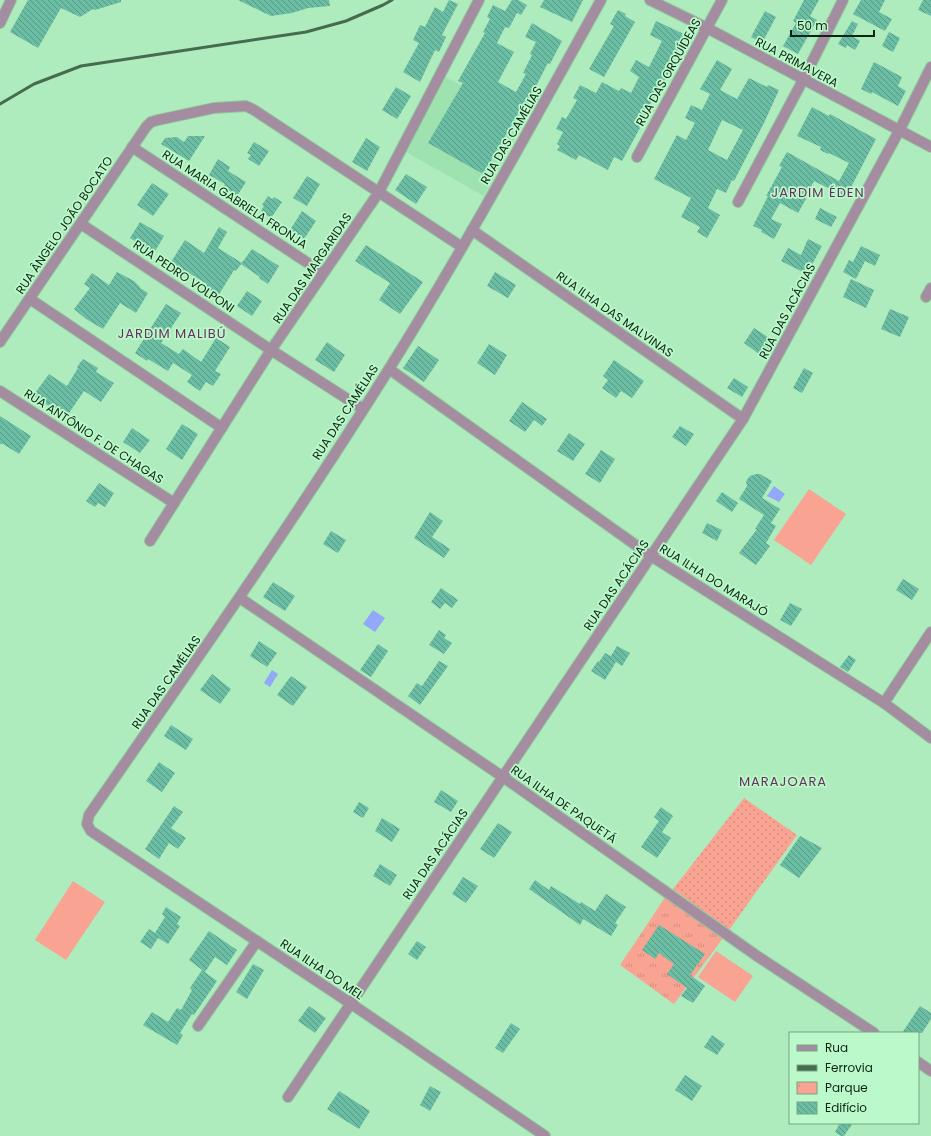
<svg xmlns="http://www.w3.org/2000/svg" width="931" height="1136" viewBox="0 0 931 1136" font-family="Poppins,sans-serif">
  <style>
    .built { fill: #9ee3af }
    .grass { fill: url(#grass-dots) }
    .park { fill: url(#park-tufts) }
    .garden { fill: #f9a392 }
    .water { fill: #92a8f8 }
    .building { fill: url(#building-back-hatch); fill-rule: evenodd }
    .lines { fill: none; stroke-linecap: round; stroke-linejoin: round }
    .minor-casing { stroke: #92c89e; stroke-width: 12 }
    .minor { stroke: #a58da1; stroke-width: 10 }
    .rail { stroke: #466c50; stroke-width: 3 }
    .labels { text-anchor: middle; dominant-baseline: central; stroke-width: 3.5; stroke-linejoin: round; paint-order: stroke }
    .street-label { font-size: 12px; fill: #0c2413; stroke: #bcf9ca }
    .neighbourhood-label { font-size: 13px; letter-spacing: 1px; fill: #663160; stroke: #bcf9ca }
  </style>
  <defs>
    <pattern id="grass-dots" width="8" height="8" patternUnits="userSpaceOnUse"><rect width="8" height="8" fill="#f9a392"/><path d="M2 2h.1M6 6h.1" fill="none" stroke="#d48c7d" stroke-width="1.8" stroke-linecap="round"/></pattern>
    <pattern id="park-tufts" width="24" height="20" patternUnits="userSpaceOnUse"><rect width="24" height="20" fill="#f9a392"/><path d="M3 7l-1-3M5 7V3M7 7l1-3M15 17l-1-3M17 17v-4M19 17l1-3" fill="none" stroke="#d48c7d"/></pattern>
    <pattern id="building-back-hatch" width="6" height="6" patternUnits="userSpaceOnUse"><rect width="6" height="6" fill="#6bbda3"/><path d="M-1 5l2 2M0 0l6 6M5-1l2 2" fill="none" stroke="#569984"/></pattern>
  </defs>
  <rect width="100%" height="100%" fill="#afecbd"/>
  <polygon class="built" points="445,77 525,119 484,196 404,151"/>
  <polygon class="grass" points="744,798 797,835 729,930 673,889"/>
  <polygon class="park" points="666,896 723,938 674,1004 620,965"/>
  <g class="garden">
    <polygon points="809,489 846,514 811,565 774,540"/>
    <polygon points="73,881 105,902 66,960 35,940"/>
    <polygon points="716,951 753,976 735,1002 698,977"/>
  </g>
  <g class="water">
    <polygon points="774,486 785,494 779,502 767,496"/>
    <polygon points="373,610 385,618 375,632 363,624"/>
    <polygon points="272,670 278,674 270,687 264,683"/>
  </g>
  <g class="building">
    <polygon points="28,0 121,0 121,2 95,10 93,9 80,17 61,8 38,48 10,32"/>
    <polygon points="238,0 329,0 330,6 308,8 292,13 271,16"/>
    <polygon points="449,0 458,4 442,35 446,37 439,52 435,50 420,82 403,72 419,43 413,40 420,25 425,27 435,7 443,12"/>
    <polygon points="512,0 518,0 527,5 521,15 517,13 509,28 505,27 497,43 514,52 498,82 516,92 526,74 523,73 532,55 530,54 536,42 525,37 532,23 562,41 550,64 548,63 536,86 543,90 537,100 532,97 523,114 519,112 483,174 428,143 463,83 458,81 485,33 483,32 490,19 487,17 493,5 505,11"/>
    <polygon points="544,0 583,0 572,22 540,7"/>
    <polygon points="804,0 819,0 810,16 817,20 798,54 783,46 796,23 793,21"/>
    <polygon points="861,0 885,0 879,12 892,19 885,31 853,14"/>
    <polygon points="923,0 931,0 931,16 918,10"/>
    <polygon points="618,10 626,14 625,16 635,22 604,77 589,69 614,26 610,24"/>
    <polygon points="765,11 776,17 762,43 751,37"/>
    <polygon points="656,21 686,35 673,60 675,61 668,74 660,89 658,88 639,127 640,128 622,161 614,157 608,170 579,155 576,160 557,150 560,146 557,144 563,132 556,129 562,117 566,119 577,100 573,98 580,85 596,93 602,82 619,91 621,88 631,93 639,77 630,71 636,60 649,67 662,41 650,35"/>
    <polygon points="852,21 858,24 852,36 860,41 855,50 847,45 846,48 838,44"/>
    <polygon points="889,32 900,38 893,52 882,46"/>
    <path d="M 717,60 L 732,69 L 720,90 L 737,99 L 749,78 L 767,87 L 768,85 L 779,90 L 764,123 L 734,181 L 732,180 L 726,193 L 717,189 L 708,208 L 720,215 L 707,238 L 697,232 L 700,227 L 681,217 L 691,198 L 654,179 L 677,135 L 686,140 L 695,123 L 685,118 L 691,105 L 702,110 L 710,94 L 700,89 ZM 722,120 L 743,130 L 727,160 L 708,150 Z"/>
    <polygon points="874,62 902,77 898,86 906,91 898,106 872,92 871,94 861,89"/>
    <polygon points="396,87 411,96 397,119 382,110"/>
    <polygon points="812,107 829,116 830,114 841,120 876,139 846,197 814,181 805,198 806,199 798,213 780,203 771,219 782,224 774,239 761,232 762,230 753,226 768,196 766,196 782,167 779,166 787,152 839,181 849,163 829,153 828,154 820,150 821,147 797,136"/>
    <polygon points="188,136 205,136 189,161 161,144 165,138 177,137 184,142"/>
    <polygon points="366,138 380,147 367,171 352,162"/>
    <polygon points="254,142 269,151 259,166 248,159 251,155 247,153"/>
    <polygon points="218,159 230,167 228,171 246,182 237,196 223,187 225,184 209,175"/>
    <polygon points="406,174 427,187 416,204 395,190"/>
    <polygon points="307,176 320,184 307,206 293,198"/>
    <polygon points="152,183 169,194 153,216 137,205"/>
    <polygon points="268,196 272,199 274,197 282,202 271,218 261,211 264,206 262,205"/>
    <polygon points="820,208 837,217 831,227 815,219"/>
    <polygon points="302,211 316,221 304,239 290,230"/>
    <polygon points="140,222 164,236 154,253 130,238"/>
    <polygon points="219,227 227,232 218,248 242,263 236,271 234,270 218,296 205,287 207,284 184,270 182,273 169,265 185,240 204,253"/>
    <polygon points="808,239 822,246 807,274 781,261 788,248 801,255"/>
    <polygon points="366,245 423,282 400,314 379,300 390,283 355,261"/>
    <polygon points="861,246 880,255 875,266 865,261 856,279 843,272 849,260 853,262"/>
    <polygon points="252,249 279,266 268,284 259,278 260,277 241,264"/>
    <polygon points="117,272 134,281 140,287 140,288 148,293 136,313 120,303 103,329 86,319 74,309 90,288 84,284 92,273 109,285"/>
    <polygon points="495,272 516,285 508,298 487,286"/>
    <polygon points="851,279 874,290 866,308 843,297"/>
    <polygon points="247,291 262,301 252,316 237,306"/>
    <polygon points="166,304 181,313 161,343 179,354 183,349 201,362 216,338 230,347 215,371 221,374 213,386 206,382 200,391 187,382 192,375 173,363 168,371 148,359 147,361 135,353"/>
    <polygon points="890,309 909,317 900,337 881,329"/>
    <polygon points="754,328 774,341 763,357 744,343"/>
    <polygon points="327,342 345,355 334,372 315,360"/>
    <polygon points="489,344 507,355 495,375 477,363"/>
    <polygon points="418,346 439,360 424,382 403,368"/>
    <polygon points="83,359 98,368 96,372 114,383 101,402 84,391 67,416 50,404 49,406 33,396 49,374 67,386 78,368 77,367"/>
    <polygon points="614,360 644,381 632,398 621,391 616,398 602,388 608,380 603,376"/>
    <polygon points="804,368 813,373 802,393 793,388"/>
    <polygon points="734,378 748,387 742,397 727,388"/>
    <polygon points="522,402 547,419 542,426 534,420 525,432 509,421"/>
    <polygon points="0,416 31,436 19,454 3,444 0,444"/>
    <polygon points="182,424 198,434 182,460 166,449"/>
    <polygon points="680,426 694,434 686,446 672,437"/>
    <polygon points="132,428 150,440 140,453 123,442"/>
    <polygon points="569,433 585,444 573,461 557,451"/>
    <polygon points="601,450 615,459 600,483 585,474"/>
    <polygon points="756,474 760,474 772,481 762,498 780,509 771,523 776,526 766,543 770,546 756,565 739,553 757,529 755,529 764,515 739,499 747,486 746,481 750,476"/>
    <polygon points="99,483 114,493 105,507 98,503 95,507 86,501"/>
    <polygon points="722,492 738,503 732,512 716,501"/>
    <polygon points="430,512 443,521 432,537 450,549 444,558 414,538"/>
    <polygon points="707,523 722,530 717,541 702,533"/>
    <polygon points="331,531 346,540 338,553 323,544"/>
    <polygon points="903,579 919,589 912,600 896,590"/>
    <polygon points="273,582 295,596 285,611 263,597"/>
    <polygon points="441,588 458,600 452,608 445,603 440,609 431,602"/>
    <polygon points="790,603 802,609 791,626 780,620"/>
    <polygon points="439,630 446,635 444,638 452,643 444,654 429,645"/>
    <polygon points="259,641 277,653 267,667 250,656"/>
    <polygon points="378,644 388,651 371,677 360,670"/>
    <polygon points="617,646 630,653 622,666 616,662 605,680 591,671 598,661 599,662 605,653 611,656"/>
    <polygon points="849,655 856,660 848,672 840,667"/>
    <polygon points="439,661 448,666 420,705 408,696 417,683 422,686"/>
    <polygon points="212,674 231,689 220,704 200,690"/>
    <polygon points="291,676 307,687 293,706 277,695"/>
    <polygon points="171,725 193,739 186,750 164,736"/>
    <polygon points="159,762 175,773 162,792 146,781"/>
    <polygon points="441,790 458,801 451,812 434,802"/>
    <polygon points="359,802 369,808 363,818 353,812"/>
    <polygon points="174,806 183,812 171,828 186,838 178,849 169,843 159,859 145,849"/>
    <polygon points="661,807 673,816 662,832 671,838 657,858 641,847 659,821 654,817"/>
    <polygon points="382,818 400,829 392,842 375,831"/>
    <polygon points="498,823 512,832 494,858 480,849"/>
    <polygon points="800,836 822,848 799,878 780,865"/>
    <polygon points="380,864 397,875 390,886 373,876"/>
    <polygon points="463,877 478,886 466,903 452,894"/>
    <polygon points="535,880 549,890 551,886 580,904 581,902 595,911 606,894 626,907 615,923 618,925 611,936 583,919 580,925 529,889"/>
    <polygon points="166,907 181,917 177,924 180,926 168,944 158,938 151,949 140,942 149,929 155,933 165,917 162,914"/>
    <polygon points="659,925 705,954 690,975 705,986 693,1003 681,996 687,988 667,974 674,964 659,953 655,959 642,950"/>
    <polygon points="209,931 237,950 227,965 215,957 205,972 189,960"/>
    <polygon points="417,941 426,947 417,960 408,954"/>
    <polygon points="253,964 264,970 247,999 236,992"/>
    <polygon points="202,970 217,981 194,1015 192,1014 180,1033 183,1035 177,1045 143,1025 152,1012 168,1022 177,1008 181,1010 192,990 190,988"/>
    <polygon points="309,1006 326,1018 315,1033 298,1021"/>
    <polygon points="920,1006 931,1013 931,1019 922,1033 902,1033"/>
    <polygon points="511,1023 520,1029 503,1053 495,1048"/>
    <polygon points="712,1035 725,1044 717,1055 704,1047"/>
    <polygon points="685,1075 702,1086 692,1101 675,1090"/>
    <polygon points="430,1086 441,1092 430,1111 420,1105"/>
    <polygon points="339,1091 370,1111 359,1129 327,1109"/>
    <polygon points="840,1123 853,1123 844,1136 841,1136 835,1132"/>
  </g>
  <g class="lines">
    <g class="minor-casing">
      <g id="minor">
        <polyline points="650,0 707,28 931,147"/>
        <polyline points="0,23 11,0"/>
        <polyline points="132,147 323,273"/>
        <polyline points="637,157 722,0"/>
        <polyline points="738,202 803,80 843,0"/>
        <polyline points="81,224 271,350 363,409"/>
        <polyline points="472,230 743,419"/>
        <polyline points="926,297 931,288"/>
        <polyline points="30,299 222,428"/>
        <polyline points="0,342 146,127 151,122 158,120 214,108 246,106 254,110 462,247"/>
        <polyline points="389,369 651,556 884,703 931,738"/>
        <polyline points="0,391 174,503"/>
        <polyline points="150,541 271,350 379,192 479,0"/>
        <polyline points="240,598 503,777 757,956 874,1033"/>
        <polyline points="884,703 931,632"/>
        <polyline points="198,1026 257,941"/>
        <polyline points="918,1062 931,1071"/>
        <polyline points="288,1097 743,419 899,131 931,67"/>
        <path d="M 545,1136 L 350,1003 L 91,831 L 87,824 L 89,815 C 191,668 294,521 389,369 C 464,249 532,124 601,0"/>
      </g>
    </g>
    <use href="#minor" class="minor"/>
    <polyline class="rail" points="0,104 34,84 81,66 306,32 346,21 383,5 392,0"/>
  </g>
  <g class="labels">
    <g class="street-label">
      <text transform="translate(797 62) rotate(28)">RUA PRIMAVERA</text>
      <text transform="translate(668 72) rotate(-61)">RUA DAS ORQUÍDEAS</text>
      <text transform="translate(511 135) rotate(-60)">RUA DAS CAMÉLIAS</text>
      <text transform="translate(235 199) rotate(33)">RUA MARIA GABRIELA FRONJA</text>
      <text transform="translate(64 225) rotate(-56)">RUA ÂNGELO JOÃO BOCATO</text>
      <text transform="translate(312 268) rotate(-56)">RUA DAS MARGARIDAS</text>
      <text transform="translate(184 276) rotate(34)">RUA PEDRO VOLPONI</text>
      <text transform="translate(787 311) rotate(-62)">RUA DAS ACÁCIAS</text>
      <text transform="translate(615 314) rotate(35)">RUA ILHA DAS MALVINAS</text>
      <text transform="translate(345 412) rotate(-57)">RUA DAS CAMÉLIAS</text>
      <text transform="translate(94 436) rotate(33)">RUA ANTÔNIO F. DE CHAGAS</text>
      <text transform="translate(714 580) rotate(32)">RUA ILHA DO MARAJÓ</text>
      <text transform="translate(616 585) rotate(-56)">RUA DAS ACÁCIAS</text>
      <text transform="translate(166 682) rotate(-55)">RUA DAS CAMÉLIAS</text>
      <text transform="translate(564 804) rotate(35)">RUA ILHA DE PAQUETÁ</text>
      <text transform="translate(435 854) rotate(-56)">RUA DAS ACÁCIAS</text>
      <text transform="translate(322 969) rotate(34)">RUA ILHA DO MEL</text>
    </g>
    <g class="neighbourhood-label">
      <text x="818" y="192">JARDIM ÉDEN</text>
      <text x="172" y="333">JARDIM MALIBÚ</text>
      <text x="783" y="781">MARAJOARA</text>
    </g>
  </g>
  <rect x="789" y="1032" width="130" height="92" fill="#bcf9ca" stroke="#76a481"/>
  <rect x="797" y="1045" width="20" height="6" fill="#a58da1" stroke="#76a481"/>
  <text x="825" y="1052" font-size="12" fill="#0c2413">Rua</text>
  <rect x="797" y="1065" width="20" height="6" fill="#466c50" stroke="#76a481"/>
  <text x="825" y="1072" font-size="12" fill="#0c2413">Ferrovia</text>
  <rect x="797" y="1082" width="20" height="12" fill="url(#park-tufts)" stroke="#76a481"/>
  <text x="825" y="1092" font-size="12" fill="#0c2413">Parque</text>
  <rect x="797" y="1102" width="20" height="12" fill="url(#building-back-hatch)" stroke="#76a481"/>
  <text x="825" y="1112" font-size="12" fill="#0c2413">Edifício</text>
  <path d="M791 30v6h83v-6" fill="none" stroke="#0c2413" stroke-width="2"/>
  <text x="797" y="30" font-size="12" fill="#0c2413" stroke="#bcf9ca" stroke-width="3" paint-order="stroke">50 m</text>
</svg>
